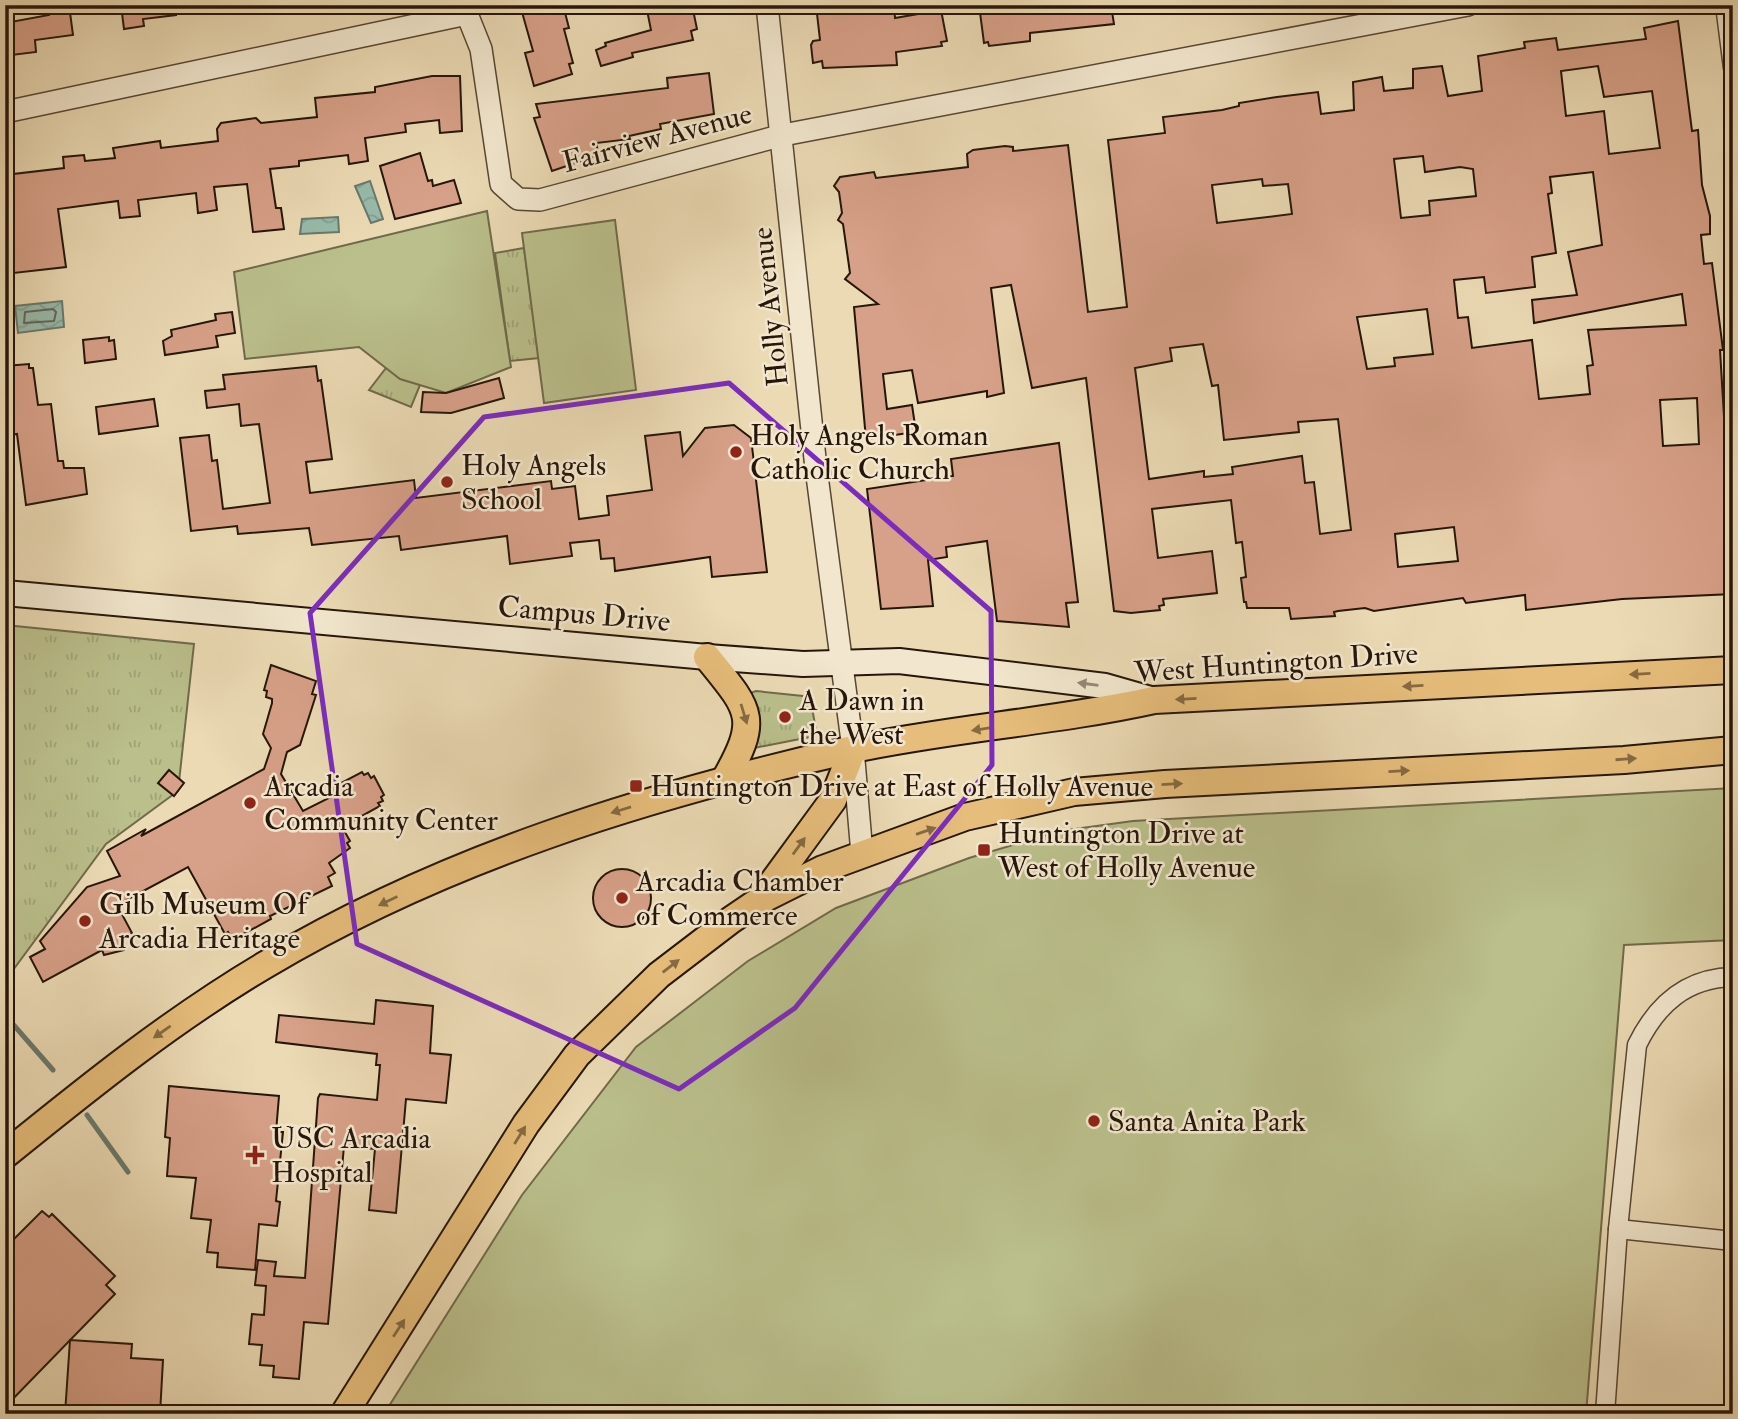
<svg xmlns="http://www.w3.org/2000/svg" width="1738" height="1419" viewBox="0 0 1738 1419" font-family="'IM FELL Double Pica',serif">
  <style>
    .grass { fill: url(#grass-tufts); stroke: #706a4a; stroke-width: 2 }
    .pitch { fill: #babf8b; stroke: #706a4a; stroke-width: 2 }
    .water { fill: url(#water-waves); stroke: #6a796b; stroke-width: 2 }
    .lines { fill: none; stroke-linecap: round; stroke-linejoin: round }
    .shore { stroke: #5f685a; stroke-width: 2 }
    .stream { stroke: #6a796b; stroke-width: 5 }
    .building { fill: #d7a088; stroke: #26160a; stroke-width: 2; fill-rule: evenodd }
    .minor-casing { stroke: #574734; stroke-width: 21 }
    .tertiary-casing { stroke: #574734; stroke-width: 24 }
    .secondary-casing { stroke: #26160a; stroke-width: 28 }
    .primary-casing { stroke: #26160a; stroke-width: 30 }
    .minor { stroke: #f2e7ce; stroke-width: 18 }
    .tertiary { stroke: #f2e7ce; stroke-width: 21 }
    .secondary { stroke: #f2e7ce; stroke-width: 24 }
    .primary { stroke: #e6bd7a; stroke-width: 26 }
    .oneway { fill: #866a42 }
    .oneway2 { fill: #968976 }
    .marked { fill: none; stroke: #7b2cbf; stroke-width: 5; stroke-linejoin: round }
    .poi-dot { fill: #8f2418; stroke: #f2e7ce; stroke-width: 2.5 }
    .labels { text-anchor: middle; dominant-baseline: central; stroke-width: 5; stroke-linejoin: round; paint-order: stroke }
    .street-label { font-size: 30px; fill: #26160a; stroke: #f2e7ce }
    .poi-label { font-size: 30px; fill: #26160a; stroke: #f2e7ce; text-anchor: start }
  </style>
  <defs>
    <pattern id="grass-tufts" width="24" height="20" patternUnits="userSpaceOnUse" patternTransform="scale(1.75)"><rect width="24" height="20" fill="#babf8b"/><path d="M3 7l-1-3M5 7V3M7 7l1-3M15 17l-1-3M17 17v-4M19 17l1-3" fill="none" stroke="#a0a377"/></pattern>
    <pattern id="water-waves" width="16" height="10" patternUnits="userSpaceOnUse" patternTransform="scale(1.75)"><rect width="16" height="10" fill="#98bbab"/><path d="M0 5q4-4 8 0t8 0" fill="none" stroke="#83a092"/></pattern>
  </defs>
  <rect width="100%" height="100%" fill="#ebdab4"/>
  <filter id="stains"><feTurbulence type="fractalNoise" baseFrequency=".00286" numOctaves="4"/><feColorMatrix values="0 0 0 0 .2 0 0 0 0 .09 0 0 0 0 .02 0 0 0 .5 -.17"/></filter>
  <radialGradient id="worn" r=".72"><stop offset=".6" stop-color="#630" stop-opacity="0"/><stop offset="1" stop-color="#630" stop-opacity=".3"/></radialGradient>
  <g class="grass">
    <polygon points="524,248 539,358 510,361 495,253"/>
    <polygon points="386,368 420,385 411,407 369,390"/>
    <polygon points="5,625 194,644 178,791 106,844 5,981"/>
    <polygon points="756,691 803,696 811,702 816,730 810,737 754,748 757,710 750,693"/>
  </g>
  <g class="pitch">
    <polygon points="487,211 511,367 446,393 400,379 359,347 245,359 234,272"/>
    <polygon points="615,220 636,390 544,403 522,233"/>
    <polygon points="1733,788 1733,940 1624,945 1586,1414 384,1414 522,1195 636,1047 748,961 836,908 969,858 1060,831 1133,821"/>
  </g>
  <g class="water">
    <polygon points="370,181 383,219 371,223 355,186"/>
    <polygon points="338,217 339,232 300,234 302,219"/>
    <polygon points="62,301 64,327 18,333 15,306"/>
  </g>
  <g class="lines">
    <polygon class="shore" points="53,309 56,312 54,321 24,323 25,312"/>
    <g class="stream">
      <polyline points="5,1015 53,1070"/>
      <polyline points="87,1115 128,1172"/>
    </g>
  </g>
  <g class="building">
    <polygon points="48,5 69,5 73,35 35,40 36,52 12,55 11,47 5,47 5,23 49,15"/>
    <polygon points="121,5 176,5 176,15 143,19 144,26 124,29"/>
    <polygon points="520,5 563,5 569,28 564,29 573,63 569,64 572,74 534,86 525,53 533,51"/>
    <polygon points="646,5 692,5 697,29 691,31 693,40 632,53 633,57 601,66 596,50 606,46 605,43 651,30"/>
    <polygon points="816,5 894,5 895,18 941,10 947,41 941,42 942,46 896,52 897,65 823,68 822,61 813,63 811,45 813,41 820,40"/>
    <polygon points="979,5 1111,5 1114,24 1030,33 1030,41 989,46 988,42 984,43"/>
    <path d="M 1678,21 L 1692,131 L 1698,130 L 1702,185 L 1710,216 L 1710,234 L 1701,235 L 1704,264 L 1712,263 L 1723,350 L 1720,350 L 1728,483 L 1733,483 L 1733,594 L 1622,599 L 1526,610 L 1525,595 L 1466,603 L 1463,598 L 1374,611 L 1365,608 L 1338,611 L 1334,612 L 1335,616 L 1291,619 L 1289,608 L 1247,608 L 1246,602 L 1244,602 L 1241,578 L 1246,577 L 1242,542 L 1236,543 L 1231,500 L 1152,509 L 1158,558 L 1212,551 L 1217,593 L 1163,599 L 1164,605 L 1159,606 L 1160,610 L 1131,613 L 1114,611 L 1086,378 L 1032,388 L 1011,285 L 991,288 L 1004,393 L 987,397 L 987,391 L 918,403 L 912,370 L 883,374 L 887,409 L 912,405 L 916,432 L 866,439 L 854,307 L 878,304 L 845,279 L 850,273 L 843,224 L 838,220 L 842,213 L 839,192 L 834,186 L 840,177 L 874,172 L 876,178 L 968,167 L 967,154 L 973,150 L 1005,146 L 1013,147 L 1013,151 L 1068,145 L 1088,312 L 1127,307 L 1108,140 L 1165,133 L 1163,117 L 1222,110 L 1239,106 L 1239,103 L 1277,97 L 1318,92 L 1321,114 L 1354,110 L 1353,82 L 1382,77 L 1384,91 L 1413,88 L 1413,69 L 1442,66 L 1448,96 L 1482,91 L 1478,56 L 1525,48 L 1524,42 L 1556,38 L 1558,50 L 1646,39 L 1644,28 ZM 1598,66 L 1604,97 L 1652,91 L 1660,148 L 1609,154 L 1604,111 L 1566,116 L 1561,71 ZM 1423,156 L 1425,172 L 1460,167 L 1473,169 L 1476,196 L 1429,201 L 1430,215 L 1401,218 L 1394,159 ZM 1593,172 L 1602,245 L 1568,252 L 1577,295 L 1532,300 L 1534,323 L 1682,294 L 1686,325 L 1588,330 L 1593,365 L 1587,366 L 1590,394 L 1539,399 L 1532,340 L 1472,348 L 1468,317 L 1458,318 L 1454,280 L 1484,277 L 1486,293 L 1535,287 L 1532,257 L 1556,253 L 1548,194 L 1552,193 L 1550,177 ZM 1262,179 L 1263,186 L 1288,184 L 1292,214 L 1217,223 L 1212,185 ZM 1427,309 L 1433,354 L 1394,358 L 1395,366 L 1367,369 L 1357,317 ZM 1203,344 L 1212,386 L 1218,385 L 1224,440 L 1299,432 L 1298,422 L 1338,419 L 1351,530 L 1320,534 L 1314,482 L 1305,483 L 1302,456 L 1232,467 L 1233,474 L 1204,477 L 1204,471 L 1149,479 L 1135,368 L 1172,361 L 1170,348 ZM 1697,398 L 1699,444 L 1663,446 L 1660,400 ZM 1454,527 L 1458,561 L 1398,567 L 1395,534 Z"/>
    <polygon points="709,73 714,114 660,124 661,129 629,136 630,139 596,143 599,155 552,171 534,118 540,117 536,104 668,88 667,78"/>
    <polygon points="432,76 460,76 462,131 440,133 439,120 405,124 406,132 365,138 368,161 349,164 348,155 299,161 299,166 270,169 276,208 281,208 284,229 253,232 247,184 214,187 217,210 198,213 196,193 138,200 140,216 120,218 118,201 58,209 66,267 5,274 5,175 64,168 63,157 84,155 85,161 115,158 113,148 160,141 161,148 218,141 217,129 221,123 256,118 261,123 317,117 315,98 375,92 375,87"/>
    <polygon points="420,153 428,181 432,180 433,186 454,180 461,203 395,219 380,166"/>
    <polygon points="232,312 235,333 216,336 218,347 165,355 163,341 172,336 171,330 216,320 215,314"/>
    <polygon points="109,337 109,341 114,340 116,359 85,363 83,340"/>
    <polygon points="29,364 29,368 33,368 38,405 51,404 58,461 63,461 64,468 84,468 87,494 26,505 17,434 5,436 5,366"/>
    <polygon points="316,366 318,381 321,380 332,459 306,462 310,493 414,480 416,498 551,481 552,489 575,486 579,519 609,515 607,496 652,490 645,436 680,432 683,456 705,428 734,425 751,438 767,572 712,577 710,557 615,571 614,558 601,559 599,540 570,543 572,556 510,564 507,536 401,550 399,536 312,545 309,528 238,534 237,526 191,531 180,438 209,435 212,461 217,460 223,509 270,503 259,424 241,426 239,404 207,408 205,391 225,389 223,375"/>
    <polygon points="499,378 504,398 451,413 421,412 423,392 446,393"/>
    <polygon points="154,399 158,426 99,434 96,407"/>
    <polygon points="1059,443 1078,602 1066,603 1069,627 997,621 987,541 946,547 947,557 928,560 933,606 881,609 867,489 953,476 951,459"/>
    <polygon points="271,665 316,681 312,694 316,695 300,745 287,752 281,774 303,811 341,792 341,783 362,772 364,775 368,773 371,778 374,776 384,795 381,797 383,801 378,803 380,806 342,827 350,841 347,843 350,848 329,863 335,873 328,877 332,886 270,916 271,919 238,937 236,934 231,937 228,932 225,934 188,867 117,905 132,933 121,939 124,950 104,955 102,950 43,982 30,957 45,949 40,941 87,887 120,876 107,851 146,829 141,836 264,769 271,748 263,734 272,703 272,699 266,697 267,691 264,690"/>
    <polygon points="169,770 184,783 174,796 158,783"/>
    <circle cx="622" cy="898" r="29"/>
    <polygon points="376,1000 433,1006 430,1053 451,1055 446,1103 406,1099 396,1213 369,1210 375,1149 344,1146 328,1324 304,1322 299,1379 273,1377 274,1366 260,1365 262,1345 249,1344 252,1314 264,1315 266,1286 255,1285 258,1260 276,1262 274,1276 305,1278 318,1098 320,1094 377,1100 380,1065 376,1065 377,1054 276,1042 279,1015 374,1024"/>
    <polygon points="169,1086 279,1096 276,1132 283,1132 276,1201 280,1202 277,1226 259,1224 255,1270 217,1267 218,1253 207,1252 211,1220 191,1218 196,1178 167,1176 170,1138 165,1137"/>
    <polygon points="42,1211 49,1217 52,1214 115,1276 106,1285 115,1294 5,1407 5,1248"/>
    <polygon points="70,1340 132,1344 131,1358 163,1360 160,1414 65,1414"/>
  </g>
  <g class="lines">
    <g class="minor-casing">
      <g id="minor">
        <polyline points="1725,5 1733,68"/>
        <polyline points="1618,1229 1733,1241"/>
        <path d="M 1605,1414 L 1618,1229 L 1637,1045 C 1657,1004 1686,978 1733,977"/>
      </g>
    </g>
    <g class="tertiary-casing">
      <g id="tertiary">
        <polyline points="767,5 816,468 853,749 862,854"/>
        <polyline points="5,112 467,14 481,49 501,184 518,199 540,200 783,135 1468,5"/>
      </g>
    </g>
    <g class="secondary-casing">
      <polyline id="secondary" points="5,593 707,657 803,664 899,661 1105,686 1154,700"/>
    </g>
    <g class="primary-casing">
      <g id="primary">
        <path d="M 707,657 C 751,711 760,718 724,781"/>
        <polyline points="762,897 833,800 853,749"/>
        <path d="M 5,1155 C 89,1087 172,1020 265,965 C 445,858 646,796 849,750 C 950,728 1054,722 1154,700 L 1733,670"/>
        <polyline points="344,1414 526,1124 577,1055 659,975 731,920 759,901 823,869 965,817 1074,792 1165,784 1624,760 1733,750"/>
      </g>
    </g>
    <use href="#minor" class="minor"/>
    <use href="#tertiary" class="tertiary"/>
    <use href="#secondary" class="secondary"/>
    <use href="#primary" class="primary"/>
  </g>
  <defs><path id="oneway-solid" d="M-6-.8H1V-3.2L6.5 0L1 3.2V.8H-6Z" transform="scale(1.75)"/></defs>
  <g class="oneway">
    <use href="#oneway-solid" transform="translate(1640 674) rotate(177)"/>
    <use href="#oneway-solid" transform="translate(1413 686) rotate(177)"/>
    <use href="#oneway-solid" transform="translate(1186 699) rotate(177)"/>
    <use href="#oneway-solid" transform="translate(744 714) rotate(73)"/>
    <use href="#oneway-solid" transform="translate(982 729) rotate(171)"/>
    <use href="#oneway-solid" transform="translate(1626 759) rotate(-4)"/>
    <use href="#oneway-solid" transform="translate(1399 771) rotate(-3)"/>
    <use href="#oneway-solid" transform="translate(1172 784) rotate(-3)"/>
    <use href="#oneway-solid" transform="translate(621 810) rotate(163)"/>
    <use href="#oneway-solid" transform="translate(926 831) rotate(-19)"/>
    <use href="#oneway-solid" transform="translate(799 846) rotate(-54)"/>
    <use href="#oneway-solid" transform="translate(388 901) rotate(154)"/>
    <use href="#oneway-solid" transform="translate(671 966) rotate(-38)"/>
    <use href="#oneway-solid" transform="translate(162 1032) rotate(145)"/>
    <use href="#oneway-solid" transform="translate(520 1135) rotate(-58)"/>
    <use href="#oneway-solid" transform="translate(399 1328) rotate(-57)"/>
  </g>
  <use class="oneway2" href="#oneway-solid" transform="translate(1088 684) rotate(-172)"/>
  <path class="marked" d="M 729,383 L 991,611 L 992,765 L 795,1008 L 679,1089 L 357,944 L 310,613 L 484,417 Z"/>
  <g class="poi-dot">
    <circle cx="736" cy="452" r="7"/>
    <circle cx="447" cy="482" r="7"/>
    <circle cx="785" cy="717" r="7"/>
    <rect x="629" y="779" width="14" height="14" rx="3.5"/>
    <circle cx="250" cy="803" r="7"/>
    <rect x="977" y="843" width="14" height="14" rx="3.5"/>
    <circle cx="622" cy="898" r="7"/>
    <circle cx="85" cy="921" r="7"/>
    <circle cx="1094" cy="1121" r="7"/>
    <path d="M251.5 1144.5h7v7h7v7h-7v7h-7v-7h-7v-7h7z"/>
  </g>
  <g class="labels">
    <g class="street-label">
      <text transform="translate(657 138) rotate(-15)">Fairview Avenue</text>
      <text transform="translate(770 307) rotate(-96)">Holly Avenue</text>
      <text transform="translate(584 614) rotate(5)">Campus Drive</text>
      <text transform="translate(1276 663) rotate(-4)">West Huntington Drive</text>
    </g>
    <g class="poi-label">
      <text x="750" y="435">Holy Angels Roman<tspan x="750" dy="34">Catholic Church</tspan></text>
      <text x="461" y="465">Holy Angels<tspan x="461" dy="34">School</tspan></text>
      <text x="799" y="700">A Dawn in<tspan x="799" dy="34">the West</tspan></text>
      <text x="264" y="786">Arcadia<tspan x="264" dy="34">Community Center</tspan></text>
      <text x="650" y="786">Huntington Drive at East of Holly Avenue</text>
      <text x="998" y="833">Huntington Drive at<tspan x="998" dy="34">West of Holly Avenue</tspan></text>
      <text x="636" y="881">Arcadia Chamber<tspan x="636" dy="34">of Commerce</tspan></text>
      <text x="99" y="904">Gilb Museum Of<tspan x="99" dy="34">Arcadia Heritage</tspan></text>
      <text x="1108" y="1121">Santa Anita Park</text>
      <text x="271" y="1138">USC Arcadia<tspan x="271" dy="34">Hospital</tspan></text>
    </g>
  </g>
  <rect width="1738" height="1419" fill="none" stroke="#ebdab4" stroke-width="28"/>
  <rect x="7" y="7" width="1724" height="1405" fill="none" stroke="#26160a" stroke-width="3.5"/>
  <rect x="14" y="14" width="1710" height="1391" fill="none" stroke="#26160a" stroke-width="2"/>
  <rect width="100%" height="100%" filter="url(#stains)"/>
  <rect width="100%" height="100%" fill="url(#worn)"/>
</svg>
